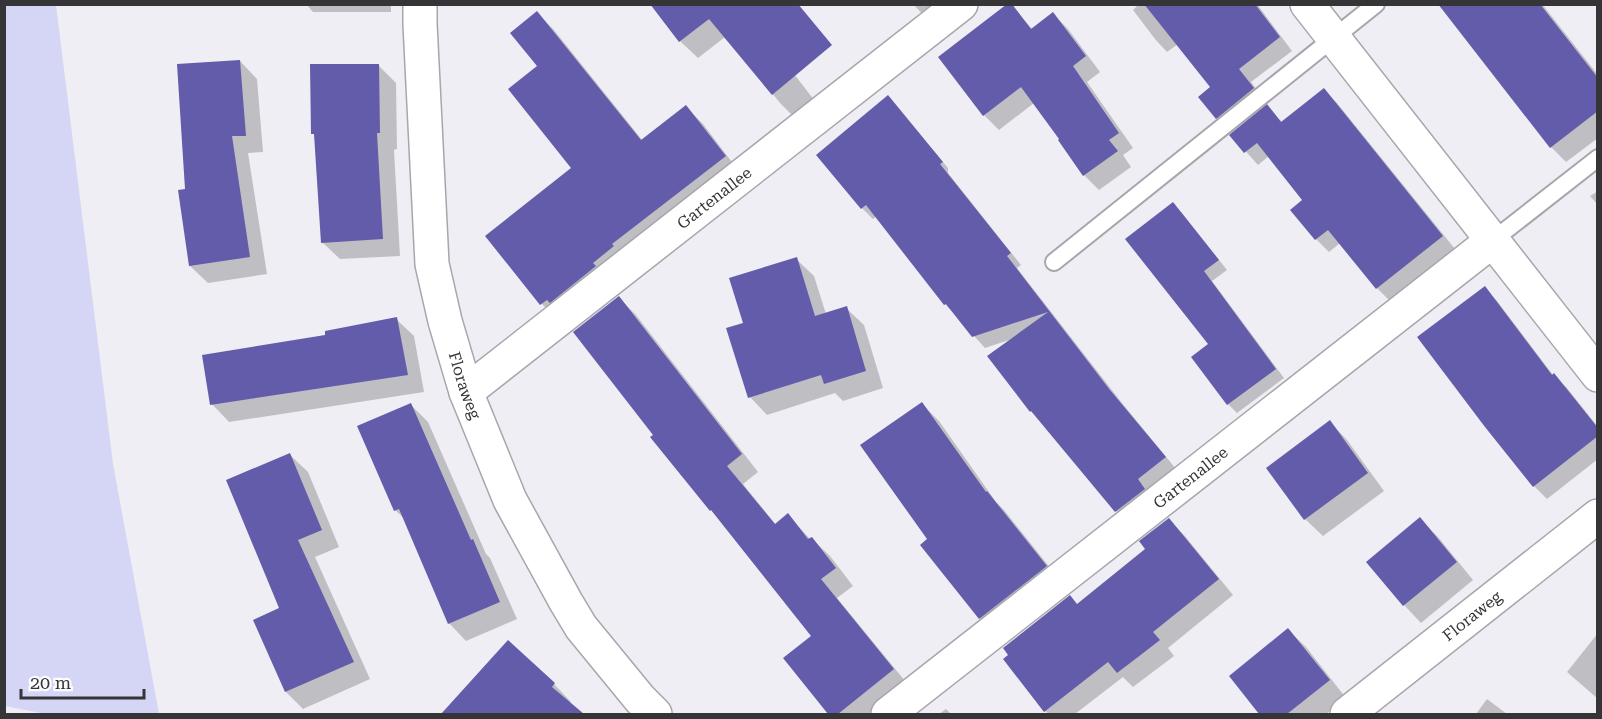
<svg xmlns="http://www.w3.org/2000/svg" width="1602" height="719" viewBox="0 0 1602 719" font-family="'Roboto Serif',serif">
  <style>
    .green { fill: #d5d5f6 }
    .shadow { fill: #0003 }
    .building { fill: #635cab }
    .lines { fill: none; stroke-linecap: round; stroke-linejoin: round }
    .service-casing { stroke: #a6a6ac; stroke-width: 20 }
    .minor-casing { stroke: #a6a6ac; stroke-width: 36 }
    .service { stroke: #fff; stroke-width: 16 }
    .minor { stroke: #fff; stroke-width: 33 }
    .labels { text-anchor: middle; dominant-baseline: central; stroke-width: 6; stroke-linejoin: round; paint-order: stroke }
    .street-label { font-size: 16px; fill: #353537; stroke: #fcfcfe }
  </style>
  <rect width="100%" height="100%" fill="#eeeef4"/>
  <polygon class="green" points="4,5 56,5 113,464 159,714 46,714 5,706"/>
  <g class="shadow">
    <polygon points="306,4 391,4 391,12 313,12"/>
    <polygon points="652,4 740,4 818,105 798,121 781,104 725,37 698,58 680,41"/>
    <polygon points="913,4 945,4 927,19"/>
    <polygon points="1010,4 1033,30 1053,14 1068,29 1100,72 1087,82 1133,148 1123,155 1131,167 1099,190 1084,175 1061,139 1034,103 999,130 984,115 940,57"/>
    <polygon points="1139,4 1257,4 1292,51 1251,82 1266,102 1230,131 1217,118 1212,88 1178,44 1167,52 1155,39 1133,10"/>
    <polygon points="1439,4 1542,4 1598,75 1598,138 1566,162 1551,147"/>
    <polygon points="537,13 554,30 643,141 686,107 703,124 741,174 558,321 542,304 487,237 573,168 539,66"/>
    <polygon points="240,61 257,79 263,152 248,153 267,274 208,283 190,266 187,190"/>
    <polygon points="378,65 396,83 397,149 394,150 400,256 340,259 322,242 315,136 313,133"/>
    <polygon points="1324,90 1337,103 1455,249 1390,301 1377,288 1340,243 1329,252 1316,239 1305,200 1269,156 1258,165 1231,135 1267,106 1283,123"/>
    <polygon points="933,150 948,168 948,173 1021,265 1017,268 1122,403 1176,469 1128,523 1116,511 1043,422 1012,339 985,348 945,304 877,216 873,219 862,208"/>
    <polygon points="1598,191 1598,205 1590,196"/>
    <polygon points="1173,204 1182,213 1227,270 1212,281 1284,378 1237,413 1228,404 1210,345"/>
    <polygon points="796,259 814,276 826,314 846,308 864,325 883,388 843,401 835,393 767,415 750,397 745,324"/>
    <polygon points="1484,288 1497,301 1553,375 1567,388 1598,427 1598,459 1547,499 1534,486"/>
    <polygon points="619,298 636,315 758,472 743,484 776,525 788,515 811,540 812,539 830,556 853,586 837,598 910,687 876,714 830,714 785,658 813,636 723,522 711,510 655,436"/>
    <polygon points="396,319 414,336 424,392 229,422 212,404 327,336"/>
    <polygon points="922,404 939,421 996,502 1004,510 1063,584 998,635 980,618"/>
    <polygon points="411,405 428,422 486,554 490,558 517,619 466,641 449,623 406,520 395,510"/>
    <polygon points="1330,422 1347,440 1384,491 1323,536 1305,519"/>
    <polygon points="290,455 308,472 339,547 315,557 370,679 303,709 286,692 255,621 281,609"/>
    <polygon points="1420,519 1438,537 1473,580 1421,623 1404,605 1368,562"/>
    <polygon points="1169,520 1184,535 1233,595 1168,648 1174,656 1133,687 1123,677 1075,714 1049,714 1045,711 1078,605 1147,549"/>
    <polygon points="1288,630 1306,647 1346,698 1326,714 1261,714 1231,676"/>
    <polygon points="1598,633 1598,699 1567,672"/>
    <polygon points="554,684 571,702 569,704 581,714 465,714 454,703"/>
    <polygon points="1487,699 1507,714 1476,714"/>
    <polygon points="946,709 951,714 939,714"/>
  </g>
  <g class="building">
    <polygon points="650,4 798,4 832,45 772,95 709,19 679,42"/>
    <polygon points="1007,4 1012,4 1031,29 1053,12 1086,56 1073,66 1119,133 1109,140 1118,151 1083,176 1058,140 1059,139 1021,87 983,116 938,57"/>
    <polygon points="1144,4 1255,4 1280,37 1239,69 1254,88 1216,119 1198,97 1210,87"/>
    <polygon points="1438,4 1540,4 1598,78 1598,111 1550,148"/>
    <polygon points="537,11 641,140 686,105 726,156 612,244 614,246 593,263 596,266 550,303 547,300 540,305 485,236 571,168 508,89 537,66 510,33"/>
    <polygon points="240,60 246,136 232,136 250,257 189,266 178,190 185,189 177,64"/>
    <polygon points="310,64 379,64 380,133 377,133 383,239 321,243 314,134 311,134"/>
    <polygon points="1324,88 1443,236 1376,289 1328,230 1315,240 1290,210 1302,200 1257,143 1244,153 1229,135 1267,104 1281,122"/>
    <polygon points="888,95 943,162 940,164 1011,253 1007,256 1110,390 1166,457 1138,479 1145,489 1115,512 1031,411 1030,412 987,356 1048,312 972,337 946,304 944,305 866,205 861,209 816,155"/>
    <polygon points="1173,202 1219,260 1204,271 1276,369 1227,405 1191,357 1208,344 1125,239"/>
    <polygon points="797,257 815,316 847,306 866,371 824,384 821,375 748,398 726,328 743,323 729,278"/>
    <polygon points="1485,286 1552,375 1554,373 1598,428 1598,436 1533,487 1485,427 1417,337"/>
    <polygon points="619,296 742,454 727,466 775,524 788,513 808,539 812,537 836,568 821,579 894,669 838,714 828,714 783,658 811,636 711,510 710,511 650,437 653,435 573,332"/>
    <polygon points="397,317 408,375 210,405 202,355 325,335 325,331"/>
    <polygon points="922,402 986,492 987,491 1047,566 979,619 920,545 927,539 860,445"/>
    <polygon points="411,403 471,540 473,539 500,602 448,624 399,509 394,511 357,426"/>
    <polygon points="1330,420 1368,473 1304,520 1266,468"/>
    <polygon points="290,453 322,530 298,540 354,662 285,692 253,620 279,608 226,480"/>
    <polygon points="1420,517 1457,562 1403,606 1366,562"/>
    <polygon points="1169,518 1219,579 1153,632 1160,640 1138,657 1117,673 1108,662 1044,712 1003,659 1008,655 1003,648 1070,595 1077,604 1145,549 1139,541"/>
    <polygon points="1288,628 1330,680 1287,714 1259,714 1229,676"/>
    <polygon points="508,640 555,683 552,687 584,714 441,714"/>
  </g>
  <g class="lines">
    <g class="service-casing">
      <g id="service">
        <polyline points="1492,241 1598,158"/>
        <polyline points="1054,262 1376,4"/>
      </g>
    </g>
    <g class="minor-casing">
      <g id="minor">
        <path id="s1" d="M 420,4 L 420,24 L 432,264 L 445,321 L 466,392 L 510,500 L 566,602 L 581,627 L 640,699 L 655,714"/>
        <polyline points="1307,4 1598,375"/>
        <path id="s2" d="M 466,392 L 961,4"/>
        <path id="s3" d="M 888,714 L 1492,241"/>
        <path id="s4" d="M 1347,714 L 1598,516"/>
      </g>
    </g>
    <use href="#service" class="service"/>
    <use href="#minor" class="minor"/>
  </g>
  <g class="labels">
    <g class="street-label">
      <text stroke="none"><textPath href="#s2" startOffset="315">Gartenallee</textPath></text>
      <text stroke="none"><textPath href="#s1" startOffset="386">Floraweg</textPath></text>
      <text stroke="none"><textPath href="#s3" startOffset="384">Gartenallee</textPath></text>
      <text stroke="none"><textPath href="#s4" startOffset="159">Floraweg</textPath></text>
    </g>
  </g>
  <rect width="1602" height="719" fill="none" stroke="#353537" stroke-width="12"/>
  <path d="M21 689v9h123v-9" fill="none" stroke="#353537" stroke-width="3"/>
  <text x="30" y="689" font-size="18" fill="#353537" stroke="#fcfcfe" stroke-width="4.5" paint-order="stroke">20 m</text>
</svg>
